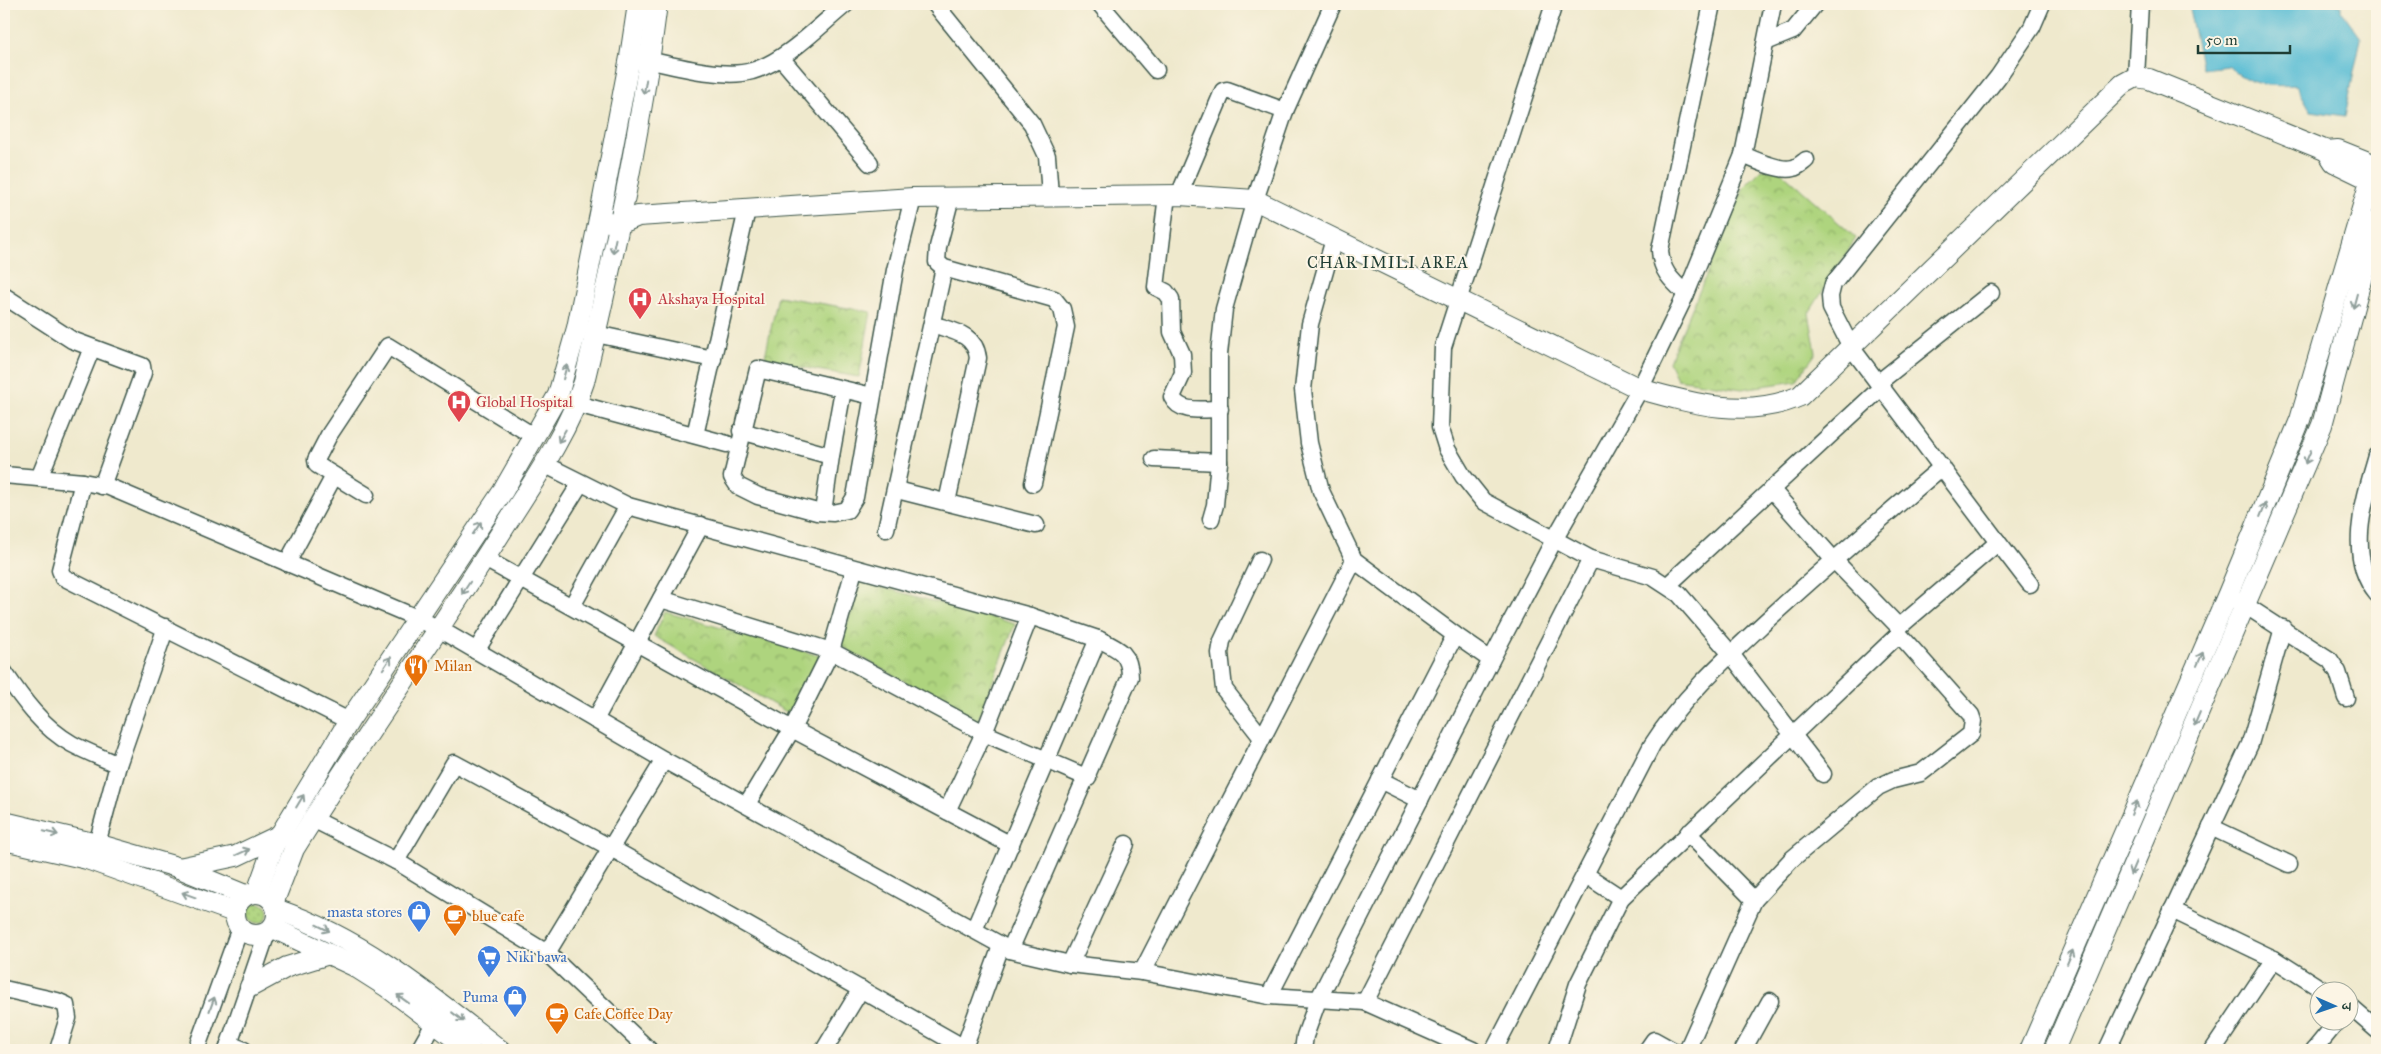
<svg xmlns="http://www.w3.org/2000/svg" width="2381" height="1054" viewBox="0 0 2381 1054" font-family="'IM FELL Great Primer','Noto Serif Devanagari',serif">
  <style>
    .grass { fill: url(#grass-dots); stroke: #668859 }
    .park { fill: url(#park-crowns); stroke: #668859 }
    .water { fill: #56bcd4; stroke: #3a7c84 }
    .lines { fill: none; stroke-linecap: round; stroke-linejoin: round }
    .minor-casing { stroke: #3e574b; stroke-width: 19 }
    .major-casing { stroke: #3e574b; stroke-width: 22 }
    .minor { stroke: #fff; stroke-width: 16 }
    .major { stroke: #fff; stroke-width: 20 }
    .oneway { stroke: #8f9e9a }
    .labels { text-anchor: middle; dominant-baseline: central; stroke-width: 4; stroke-linejoin: round; paint-order: stroke }
    .health-label { font-size: 15px; fill: #be3a42; stroke: #fcf5e5; text-anchor: start }
    .food-label { font-size: 15px; fill: #c56008; stroke: #fcf5e5; text-anchor: start }
    .shop-label { font-size: 15px; fill: #366cbe; stroke: #fcf5e5; text-anchor: end }
    .neighbourhood-label { font-size: 16px; letter-spacing: 1px; fill: #1f3d34; stroke: #fcf5e5 }
  </style>
  <defs>
    <pattern id="grass-dots" width="8" height="8" patternUnits="userSpaceOnUse" patternTransform="scale(1.25)"><rect width="8" height="8" fill="#aed47e"/><path d="M2 2h.1M6 6h.1" fill="none" stroke="#8dad68" stroke-width="1.8" stroke-linecap="round"/></pattern>
    <pattern id="park-crowns" width="20" height="18" patternUnits="userSpaceOnUse" patternTransform="scale(1.25)"><rect width="20" height="18" fill="#aed47e"/><path d="M2 6a3 3 0 1 1 6 0M12 15a3 3 0 1 1 6 0" fill="none" stroke="#8dad68"/></pattern>
  </defs>
  <rect width="100%" height="100%" fill="#fcf5e5"/>
  <filter id="ink" filterUnits="userSpaceOnUse"><feTurbulence type="fractalNoise" baseFrequency=".02" numOctaves="2"/><feDisplacementMap in="SourceGraphic" scale="10" xChannelSelector="R" yChannelSelector="G"/><feConvolveMatrix kernelMatrix="1 2 1 2 8 2 1 2 1" color-interpolation-filters="sRGB"/></filter>
  <filter id="wash" filterUnits="userSpaceOnUse"><feTurbulence type="fractalNoise" baseFrequency=".0096" numOctaves="4" result="noise"/><feDisplacementMap in="SourceGraphic" scale="20" xChannelSelector="R" yChannelSelector="G"/><feGaussianBlur stdDeviation="1.12" result="paint"/><feColorMatrix in="noise" values="0 0 0 0 0 0 0 0 0 0 0 0 0 0 0 0 0 1.4 0 .05"/><feComposite in="paint" operator="in"/></filter>
  <g filter="url(#wash)">
    <rect width="100%" height="100%" fill="#efe9cd"/>
    <circle class="grass" cx="258" cy="913" r="10"/>
    <g class="park">
      <polygon points="1762,169 1778,169 1856,238 1809,313 1816,353 1796,381 1742,389 1677,379 1669,362 1744,187"/>
      <polygon points="778,296 871,312 859,377 764,361"/>
      <polygon points="860,581 1015,624 977,722 841,646"/>
      <polygon points="665,612 820,656 790,714 654,636"/>
    </g>
    <path class="water" d="M 2188,4 L 2341,4 L 2341,10 L 2361,38 L 2345,116 L 2311,111 L 2296,85 C 2269,87 2249,85 2228,66 L 2202,69 Z"/>
  </g>
  <g filter="url(#ink)">
    <g class="lines">
      <g class="minor-casing">
        <g id="minor">
          <polyline points="935,4 1032,124 1047,156 1050,195"/>
          <polyline points="1100,4 1156,70"/>
          <polyline points="1554,4 1443,347 1440,427 1447,449 1463,476 1483,501 1591,559 1653,577 1679,594 1731,654 1823,774"/>
          <polyline points="1766,42 1793,31 1815,4"/>
          <path d="M 638,58 C 668,64 723,80 752,71 C 785,62 819,26 846,4"/>
          <polyline points="781,58 870,163"/>
          <polyline points="2136,77 2140,4"/>
          <path d="M 1743,155 C 1755,160 1780,172 1793,168 C 1798,167 1802,163 1806,160"/>
          <path d="M 1167,195 L 1156,287 L 1166,292 L 1171,299 L 1172,332 L 1182,354 L 1183,373 L 1172,397 C 1180,414 1204,409 1220,409"/>
          <polyline points="1179,195 1223,91 1227,90 1285,111"/>
          <polyline points="951,197 938,247 937,262 944,268 1054,299 1062,309 1066,327 1033,483"/>
          <polyline points="1334,239 1310,324 1303,390 1309,443 1321,491 1354,560 1455,635 1491,660"/>
          <path d="M 1686,294 C 1671,280 1661,271 1660,250 L 1712,4"/>
          <polyline points="4,296 72,340 142,366 143,373 102,486"/>
          <path d="M 932,324 C 952,331 975,333 978,358 L 947,502"/>
          <polyline points="596,334 713,359"/>
          <polyline points="1878,383 1991,293"/>
          <polyline points="872,396 758,369 732,477 738,486 758,496 817,512 833,513 847,510 855,497 895,270 913,198"/>
          <polyline points="577,404 727,444"/>
          <polyline points="741,431 831,456"/>
          <polyline points="695,435 747,210"/>
          <path d="M 2377,456 C 2365,497 2345,556 2377,594"/>
          <polyline points="1154,459 1219,462"/>
          <polyline points="544,464 628,506 1030,616 1098,639 974,930"/>
          <polyline points="4,475 83,482 109,487 417,618 439,629 664,760 1010,950 1070,964 1142,972 1269,996 1365,1002 1473,1050"/>
          <polyline points="39,478 92,348"/>
          <polyline points="83,482 60,570 63,577 349,721"/>
          <polyline points="1771,489 1833,559 1899,627"/>
          <polyline points="897,490 1036,525"/>
          <polyline points="366,495 317,465 316,460 329,435 388,346 535,437"/>
          <polyline points="823,512 831,456 843,390"/>
          <polyline points="1211,519 1215,505 1219,462 1219,354 1224,309 1255,200 1285,111 1333,4"/>
          <polyline points="886,529 944,268"/>
          <polyline points="1997,541 2030,584"/>
          <polyline points="485,559 792,729 1011,845"/>
          <polyline points="1260,560 1222,641 1220,653 1224,689 1262,738"/>
          <polyline points="287,563 334,476"/>
          <polyline points="1668,585 1882,387"/>
          <polyline points="2234,598 2330,660 2338,672 2346,698"/>
          <polyline points="661,599 831,651 984,733 1088,778"/>
          <polyline points="572,606 628,506"/>
          <polyline points="476,651 580,484"/>
          <path d="M 4,672 C 22,699 43,728 72,744 C 87,752 103,758 118,765"/>
          <polyline points="595,720 701,525"/>
          <polyline points="1380,780 1420,800"/>
          <polyline points="747,804 792,729 831,651 854,570"/>
          <polyline points="947,811 984,733 1030,616"/>
          <polyline points="313,819 396,861 547,953 649,1050"/>
          <polyline points="2211,827 2289,864"/>
          <polyline points="1688,833 1754,900"/>
          <polyline points="97,844 118,765 166,627"/>
          <polyline points="396,861 454,763 611,848 968,1050"/>
          <polyline points="1586,875 1621,898"/>
          <polyline points="2172,910 2274,959 2326,992"/>
          <path d="M 1010,950 L 1130,677 C 1130,653 1119,649 1098,639"/>
          <polyline points="547,953 664,760"/>
          <polyline points="1070,964 1126,844"/>
          <polyline points="1142,972 1354,560"/>
          <polyline points="4,989 57,1001 66,1005 68,1018 58,1050"/>
          <polyline points="1269,996 1455,635"/>
          <polyline points="1365,1002 1591,559"/>
          <polyline points="2348,1005 2377,1030"/>
          <polyline points="229,1044 244,1050"/>
          <polyline points="964,1048 1001,946"/>
          <polyline points="196,1050 240,928"/>
          <polyline points="227,1050 267,933"/>
          <polyline points="419,1050 435,1022"/>
          <polyline points="824,1050 861,989"/>
          <polyline points="1303,1050 1305,1036 1318,1000 1491,660 1554,540 1640,389 1686,294 1743,155 1773,4"/>
          <path d="M 1494,1050 L 1652,745 C 1682,698 1724,660 1765,622 C 1823,569 1882,518 1942,467"/>
          <polyline points="1557,1050 1578,984 1621,898 1899,634"/>
          <polyline points="1647,1050 1654,1040 1672,1050"/>
          <polyline points="1687,1050 1754,900 1792,859 1878,787 1893,780 1921,773 1971,734 1973,721 1971,715 1899,634 1899,627 1995,545 1997,541 1851,347 1831,308 1830,296 1833,284 1998,77 2032,27 2042,4"/>
          <polyline points="1743,1050 1770,1001"/>
          <polyline points="2107,1050 2250,744 2283,628"/>
          <polyline points="2213,1050 2274,959"/>
          <polyline points="2314,1050 2337,1022"/>
        </g>
      </g>
      <g class="major-casing">
        <g id="major">
          <polyline points="2327,151 2334,162 2367,178"/>
          <path d="M 599,220 L 619,224 L 638,216 L 913,198 L 1179,195 L 1255,200 L 1640,389 C 1693,404 1748,419 1800,396 L 2123,84 L 2136,77 L 2149,79 L 2327,151 L 2338,150 L 2373,164"/>
          <polyline points="4,822 97,844 177,867 245,895"/>
          <polyline points="4,840 87,859 234,912"/>
          <polyline points="179,868 236,856 280,835"/>
          <polyline points="257,892 274,845 349,721 503,491 558,395 577,328 602,204 630,57 638,4"/>
          <circle cx="256" cy="914" r="21"/>
          <path d="M 274,901 L 294,849 C 361,741 435,638 502,531 C 532,483 566,437 584,382 C 614,257 641,131 657,4"/>
          <path d="M 278,910 C 363,939 430,995 500,1050"/>
          <polyline points="273,928 354,966 387,987 470,1050"/>
          <polyline points="250,987 287,967 329,954"/>
          <polyline points="2030,1050 2228,594 2300,420 2369,185"/>
          <polyline points="2054,1050 2322,425 2377,221"/>
        </g>
      </g>
      <use href="#minor" class="minor"/>
      <use href="#major" class="major"/>
    </g>
    <defs><path id="oneway-shaft" d="M-6 0H5M1.5-3L5.5 0L1.5 3" fill="none" stroke-width="1.6" stroke-linecap="round" stroke-linejoin="round" transform="scale(1.25)"/></defs>
    <g class="oneway">
      <use href="#oneway-shaft" transform="translate(645 87) rotate(99)"/>
      <use href="#oneway-shaft" transform="translate(614 246) rotate(102)"/>
      <use href="#oneway-shaft" transform="translate(2355 301) rotate(105)"/>
      <use href="#oneway-shaft" transform="translate(565 372) rotate(-75)"/>
      <use href="#oneway-shaft" transform="translate(562 436) rotate(120)"/>
      <use href="#oneway-shaft" transform="translate(2308 457) rotate(113)"/>
      <use href="#oneway-shaft" transform="translate(2263 510) rotate(-68)"/>
      <use href="#oneway-shaft" transform="translate(477 528) rotate(-56)"/>
      <use href="#oneway-shaft" transform="translate(466 588) rotate(123)"/>
      <use href="#oneway-shaft" transform="translate(2200 659) rotate(-66)"/>
      <use href="#oneway-shaft" transform="translate(387 663) rotate(-56)"/>
      <use href="#oneway-shaft" transform="translate(2197 719) rotate(113)"/>
      <use href="#oneway-shaft" transform="translate(300 801) rotate(-59)"/>
      <use href="#oneway-shaft" transform="translate(2134 808) rotate(-67)"/>
      <use href="#oneway-shaft" transform="translate(51 833) rotate(13)"/>
      <use href="#oneway-shaft" transform="translate(243 852) rotate(-24)"/>
      <use href="#oneway-shaft" transform="translate(2133 868) rotate(113)"/>
      <use href="#oneway-shaft" transform="translate(189 895) rotate(-160)"/>
      <use href="#oneway-shaft" transform="translate(323 928) rotate(26)"/>
      <use href="#oneway-shaft" transform="translate(2070 957) rotate(-67)"/>
      <use href="#oneway-shaft" transform="translate(403 999) rotate(-144)"/>
      <use href="#oneway-shaft" transform="translate(212 1004) rotate(-70)"/>
      <use href="#oneway-shaft" transform="translate(458 1017) rotate(38)"/>
    </g>
  </g>
  <defs>
    <g id="hospital-pin" transform="scale(1.25)"><path d="M0 17L-7.5 6A9.5 9.5 0 1 1 7.5 6Z" fill="#e0444e" stroke="#fcf5e5"/><path d="M-5-5h3v3.5h4V-5h3V5h-3V1.5h-4V5h-3Z" fill="#fff"/></g>
    <g id="restaurant-pin" transform="scale(1.25)"><path d="M0 17L-7.5 6A9.5 9.5 0 1 1 7.5 6Z" fill="#e8710a" stroke="#fcf5e5"/><path d="M-5-6h1v4h1v-4h1v4h1v-4h1v5L-1.5 .5V6h-2V.5L-5-1ZM5-6V6H3V1.5H1.5Q1.5-4 5-6Z" fill="#fff"/></g>
    <g id="shop-pin" transform="scale(1.25)"><path d="M0 17L-7.5 6A9.5 9.5 0 1 1 7.5 6Z" fill="#3f7fe0" stroke="#fcf5e5"/><path d="M-5-2.5h2.3a2.7 3.5 0 0 1 5.4 0H5L5.5 6h-11ZM-1.5-2.5h3a1.5 2.3 0 0 0-3 0Z" fill="#fff"/></g>
    <g id="cafe-pin" transform="scale(1.25)"><path d="M0 17L-7.5 6A9.5 9.5 0 1 1 7.5 6Z" fill="#e8710a" stroke="#fcf5e5"/><path d="M-5.5-4.5H6V0H3Q3 3.5 0 3.5H-2.5Q-5.5 3.5-5.5 0ZM3-3.2v2h1.7v-2ZM-6 4.5H4V6H-6Z" fill="#fff"/></g>
    <g id="supermarket-pin" transform="scale(1.25)"><path d="M0 17L-7.5 6A9.5 9.5 0 1 1 7.5 6Z" fill="#3f7fe0" stroke="#fcf5e5"/><path d="M-6-5.5h2.5l.6 2H6L4.5 2H-2.5L-4.4-4H-6ZM-1.5 3.2a1.3 1.3 0 1 0 .1 0ZM3 3.2a1.3 1.3 0 1 0 .1 0Z" fill="#fff"/></g>
  </defs>
  <g fill-rule="evenodd">
    <use href="#hospital-pin" x="640" y="299"/>
    <use href="#hospital-pin" x="459" y="402"/>
    <use href="#restaurant-pin" x="416" y="666"/>
    <use href="#shop-pin" x="419" y="912"/>
    <use href="#cafe-pin" x="455" y="916"/>
    <use href="#supermarket-pin" x="489" y="957"/>
    <use href="#shop-pin" x="515" y="997"/>
    <use href="#cafe-pin" x="557" y="1014"/>
  </g>
  <g class="labels">
    <g class="health-label">
      <text x="658" y="299">Akshaya Hospital</text>
      <text x="476" y="402">Global Hospital</text>
    </g>
    <g class="food-label">
      <text x="434" y="666">Milan</text>
      <text x="472" y="916">blue cafe</text>
      <text x="574" y="1014">Cafe Coffee Day</text>
    </g>
    <g class="shop-label">
      <text x="402" y="912">masta stores</text>
      <text x="506" y="957" text-anchor="start">Niki bawa</text>
      <text x="498" y="997">Puma</text>
    </g>
    <g class="neighbourhood-label">
      <text x="1388" y="262">CHAR IMILI AREA</text>
    </g>
  </g>
  <rect width="2381" height="1054" fill="none" stroke="#fcf5e5" stroke-width="20"/>
  <g transform="translate(2334 1006) rotate(92)"><circle r="24" fill="#fcf5e5" stroke="#a4ab9e"/>
  <path d="M0-4L9 19L0 12L-9 19Z" fill="#1f6fb2"/>
  <text y="-8" font-size="14" font-weight="bold" text-anchor="middle" fill="#1f3d34">उ</text>
  </g>
  <path d="M2198 45v8h92v-8" fill="none" stroke="#1f3d34" stroke-width="2.5"/>
  <text x="2206" y="45" font-size="15" fill="#1f3d34" stroke="#fcf5e5" stroke-width="4" paint-order="stroke">50 m</text>
</svg>
